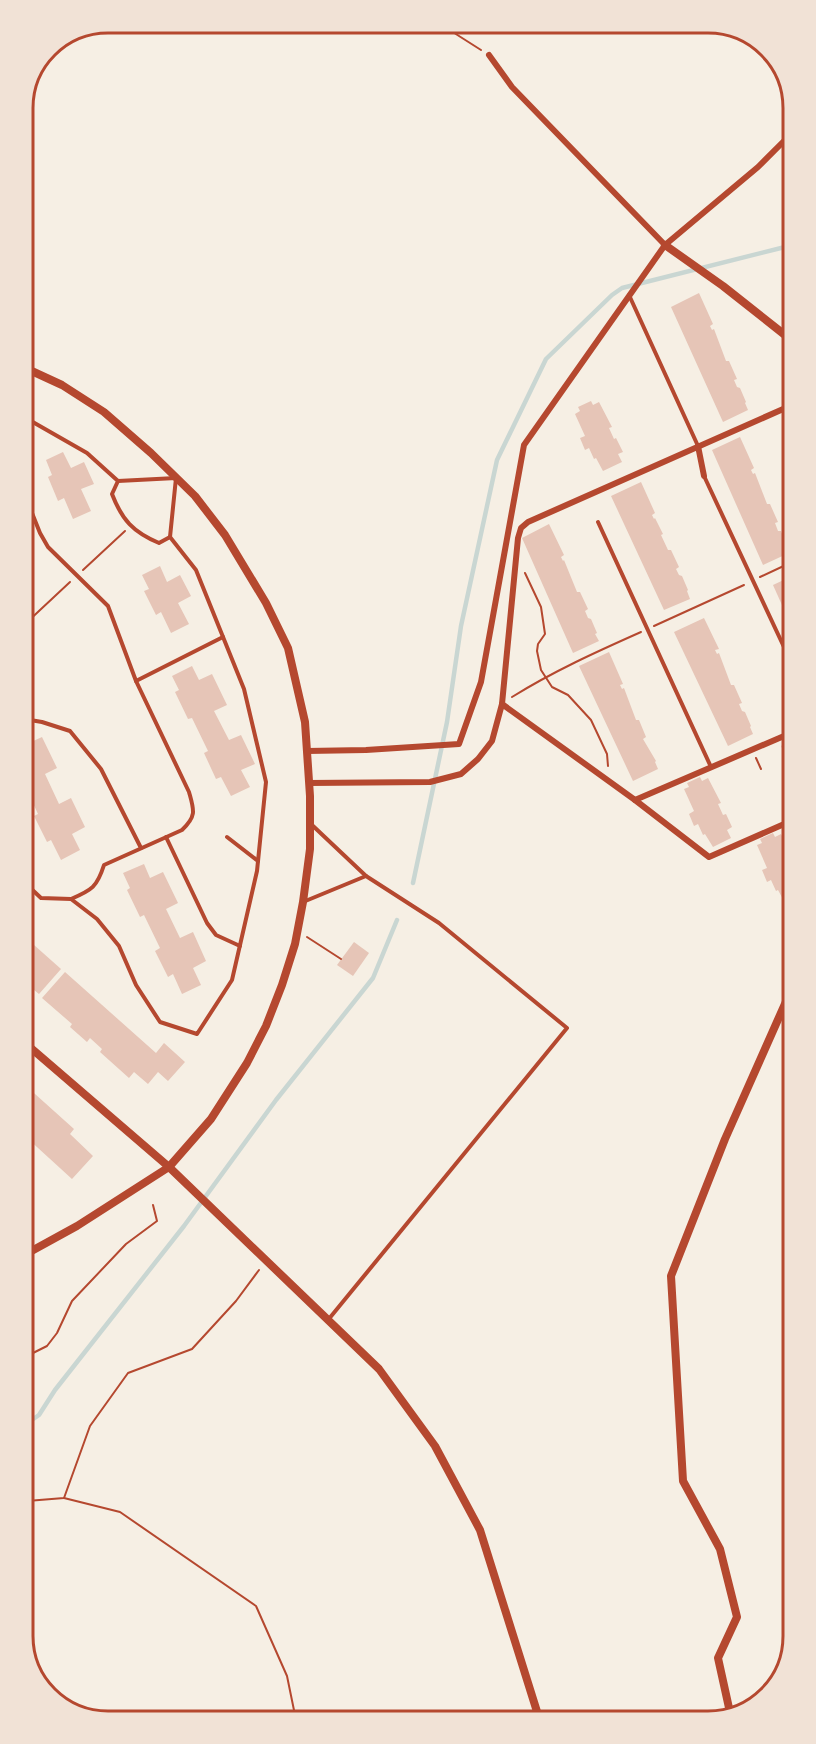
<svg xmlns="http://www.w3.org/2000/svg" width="816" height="1744" viewBox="0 0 816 1744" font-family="Ubuntu,sans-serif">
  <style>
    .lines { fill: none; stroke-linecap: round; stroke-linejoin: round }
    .stream { stroke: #c9d6d2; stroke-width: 4.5 }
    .building { fill: #e6c5b7 }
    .path { stroke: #b5482f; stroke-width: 2 }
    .service { stroke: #b5482f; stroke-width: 4 }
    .minor { stroke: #b5482f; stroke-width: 6 }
    .tertiary { stroke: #b5482f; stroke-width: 8 }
    .rim { fill: none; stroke: #b5482f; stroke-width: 3 }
  </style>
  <rect width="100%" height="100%" fill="#f6efe4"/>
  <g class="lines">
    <g class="stream">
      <polyline points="413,883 447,722 461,626 497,460 546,359 612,295 622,288 789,246"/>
      <polyline points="26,1424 39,1415 55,1390 184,1226 276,1100 373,978 397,920"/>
    </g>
  </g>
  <g class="building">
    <polygon points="699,293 713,324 710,326 712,330 714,329 726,361 729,361 737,379 734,380 737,387 740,388 746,402 745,403 748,410 723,422 671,307"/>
    <polygon points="591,401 593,405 599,402 612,427 609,428 614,439 616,438 623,452 618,454 622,462 603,471 596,458 594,459 589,448 585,450 580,438 585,436 575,414 580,411 578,407"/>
    <polygon points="740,437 754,468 751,470 753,474 755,473 767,504 770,504 778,522 775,523 778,531 781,531 789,553 763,565 712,450"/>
    <polygon points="63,452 71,468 84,462 94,484 81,489 91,511 73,519 64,498 58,501 48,477 52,475 46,460"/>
    <polygon points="641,482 655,513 652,515 654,519 655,518 663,534 661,535 668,550 671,550 679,567 676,569 679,575 682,576 688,590 687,591 690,599 664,610 611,496"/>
    <polygon points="549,524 564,555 561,557 563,561 564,560 577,592 580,592 588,609 585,611 588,618 591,619 597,633 595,634 599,641 573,653 522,538"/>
    <polygon points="160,566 167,582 180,575 191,596 178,603 189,624 171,633 161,612 156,615 144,591 149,589 142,575"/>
    <polygon points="790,577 790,623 773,585"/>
    <polygon points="704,618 719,649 715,650 717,654 719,653 731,685 734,685 742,703 739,704 742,711 745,712 751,726 750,727 753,734 728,746 674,632"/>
    <polygon points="609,652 623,684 620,685 622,689 624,688 636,720 639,720 646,737 643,739 656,761 655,762 658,769 633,781 579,666"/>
    <polygon points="192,666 199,680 212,674 227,705 214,711 229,740 241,735 255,764 241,770 250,787 231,796 221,777 216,779 204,753 208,751 192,718 188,719 175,692 179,690 172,676"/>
    <polygon points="24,735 29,743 42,737 57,768 45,774 59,804 71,798 85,827 72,834 80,850 61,860 51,840 47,842 34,816 38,814 25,786"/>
    <polygon points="791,736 791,767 781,746 786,743 784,739"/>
    <polygon points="700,777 702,781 708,778 721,803 718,804 723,815 726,814 732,827 727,830 731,838 713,847 705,834 703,835 698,824 694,826 689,814 694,811 684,789 689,787 687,783"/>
    <polygon points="773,833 775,837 781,834 791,853 791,900 785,903 778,890 776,891 771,880 767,882 762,870 767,868 757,845 762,843 760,839"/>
    <polygon points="144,864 150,878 163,872 178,903 166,909 180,938 193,932 206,961 193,968 201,985 182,994 173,974 168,977 155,951 160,948 144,915 140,917 127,890 130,888 123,873"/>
    <polygon points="25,937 61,969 39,994 28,985 25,989"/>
    <polygon points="354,942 369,953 353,976 337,965"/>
    <polygon points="65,972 156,1053 164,1043 185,1062 168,1081 158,1072 148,1084 134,1072 129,1078 100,1052 102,1049 90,1038 87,1042 70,1027 72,1024 42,998"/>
    <polygon points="25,1085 74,1129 70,1134 93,1156 72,1179 26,1137"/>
  </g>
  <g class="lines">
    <g class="path">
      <polyline points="431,23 448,29 481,50"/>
      <polyline points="83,570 125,531"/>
      <polyline points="525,573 541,607 545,634 538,644 537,651 541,670 552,687 568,695 591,720 607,754 608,766"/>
      <polyline points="760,577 790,563"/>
      <polyline points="24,625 70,582"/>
      <polyline points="654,626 744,585"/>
      <path d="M 512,697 C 554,671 596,652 641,632"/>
      <polyline points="756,758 761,769"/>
      <polyline points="307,937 341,959"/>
      <polyline points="26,1358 29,1355 47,1346 57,1333 72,1301 126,1244 157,1221 153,1205"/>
      <polyline points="64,1498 120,1512 256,1606 287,1676 296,1720"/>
      <polyline points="27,1501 64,1498 90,1426 128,1373 192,1349 236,1301 259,1270"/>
    </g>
    <g class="service">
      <polyline points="629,295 698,446"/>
      <path d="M 24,417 L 87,453 L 118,481 L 112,494 C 122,520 133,532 159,543 L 170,537 L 196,570 L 244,689 L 266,782 L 257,871 L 232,980 L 197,1034 L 160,1022 L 136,985 L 119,946 L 97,919 L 71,899 L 41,898 L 25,883"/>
      <polyline points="704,476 791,662"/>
      <polyline points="118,481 176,478 170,537"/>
      <path d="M 24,493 L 40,533 L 48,547 L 108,606 L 136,681 L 189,792 C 194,810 197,816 182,830 L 104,865 C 97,887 92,890 71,899"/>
      <polyline points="598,522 711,767"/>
      <polyline points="136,681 223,637"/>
      <polyline points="24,719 42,722 70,731 101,769 141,848"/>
      <polyline points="312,825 366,876"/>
      <polyline points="166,837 207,923 216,935 240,946"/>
      <polyline points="227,837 258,861"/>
      <polyline points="303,902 366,876 439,923 567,1028 328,1320"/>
    </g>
    <g class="minor">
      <polyline points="489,55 512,87 665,245"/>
      <polyline points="698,446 704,476"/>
      <polyline points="502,704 518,538 521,528 528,522 790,406"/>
      <polyline points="307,751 366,750 459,744 481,682 524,445 665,245 758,167 789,136"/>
      <polyline points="309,783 430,782 461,774 478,759 492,741 502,704 635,800 791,733"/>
      <polyline points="635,800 709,857 791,821"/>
    </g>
    <g class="tertiary">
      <polyline points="665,245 723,286 790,339"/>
      <polyline points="23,367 62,385 104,412 151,453 195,496 225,535 266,603 288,648 305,722 310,796 310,849 303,902 295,944 282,985 266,1026 247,1063 211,1119 169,1167 77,1226 26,1254"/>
      <polyline points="25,1043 169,1167 379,1369 435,1446 480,1530 539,1718"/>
      <polyline points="731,1717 718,1658 737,1617 720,1549 683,1481 671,1276 725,1139 792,988"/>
    </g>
  </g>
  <path d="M0 0H816V1744H0ZM108 33H708A75 75 0 0 1 783 108V1636A75 75 0 0 1 708 1711H108A75 75 0 0 1 33 1636V108A75 75 0 0 1 108 33Z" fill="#f1e2d6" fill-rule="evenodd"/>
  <path class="rim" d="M108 33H708A75 75 0 0 1 783 108V1636A75 75 0 0 1 708 1711H108A75 75 0 0 1 33 1636V108A75 75 0 0 1 108 33Z"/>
</svg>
